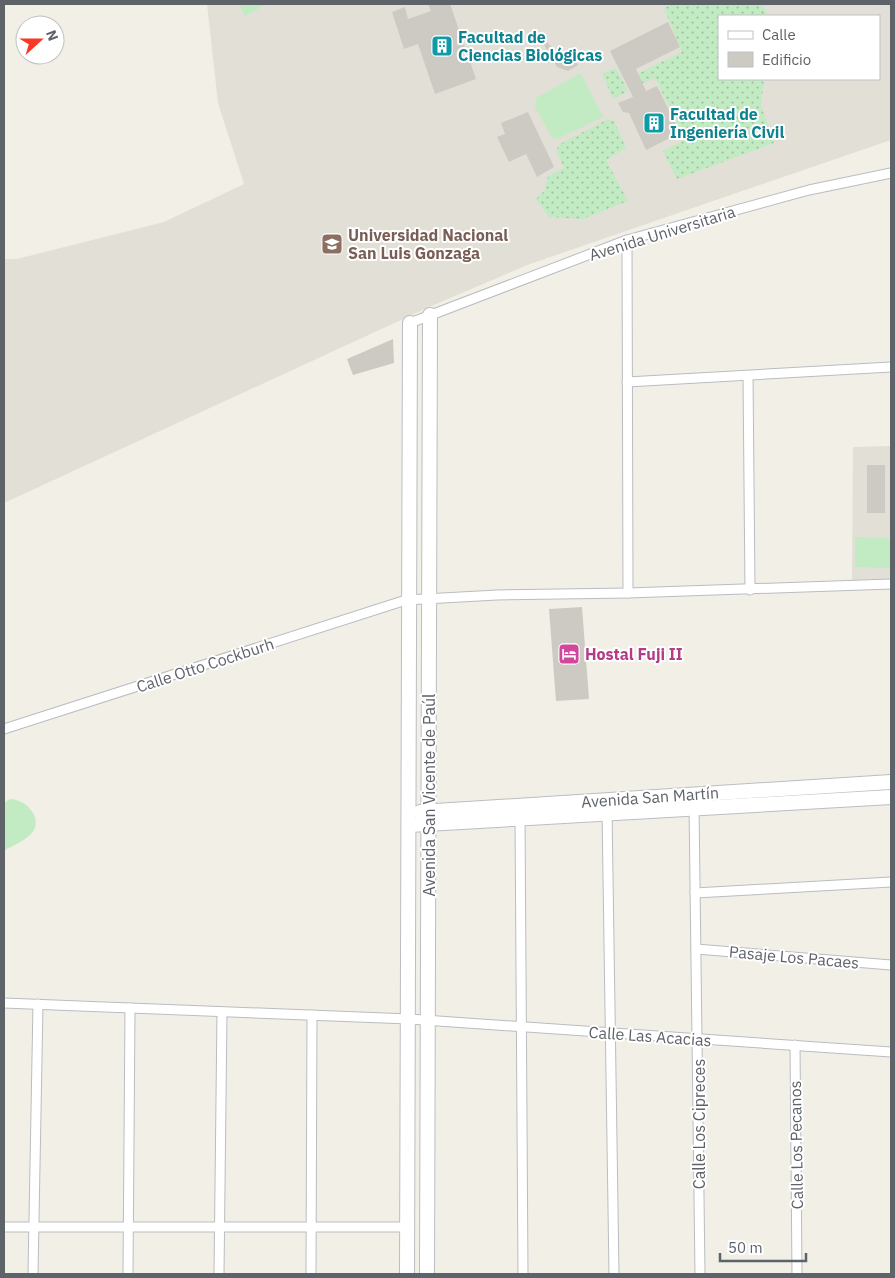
<svg xmlns="http://www.w3.org/2000/svg" width="895" height="1278" viewBox="0 0 895 1278" font-family="'IBM Plex Sans',sans-serif">
  <style>
    .education { fill: #e2dfd6; fill-rule: evenodd }
    .grass { fill: url(#grass-dots) }
    .garden { fill: #c2ebc3 }
    .building { fill: #cdcac4 }
    .lines { fill: none; stroke-linecap: round; stroke-linejoin: round }
    .street-casing { stroke: #b9bdc1; stroke-width: 11 }
    .secondary-casing { stroke: #babec4; stroke-width: 16 }
    .street { stroke: #fff; stroke-width: 9 }
    .secondary { stroke: #fff; stroke-width: 14 }
    .labels { text-anchor: middle; dominant-baseline: central; stroke-width: 4; stroke-linejoin: round; paint-order: stroke }
    .culture-label { font-size: 16px; font-weight: bold; fill: #0d838f; stroke: #fff; text-anchor: start }
    .street-label { font-size: 16px; fill: #5e6369; stroke: #fff }
    .education-label { font-size: 16px; font-weight: bold; fill: #785e54; stroke: #fff; text-anchor: start }
    .hotel-label { font-size: 16px; font-weight: bold; fill: #b23c85; stroke: #fff; text-anchor: start }
  </style>
  <defs>
    <pattern id="grass-dots" width="8" height="8" patternUnits="userSpaceOnUse" patternTransform="scale(1.25)"><rect width="8" height="8" fill="#c2ebc3"/><path d="M2 2h.1M6 6h.1" fill="none" stroke="#a1c2a2" stroke-width="1.8" stroke-linecap="round"/></pattern>
  </defs>
  <rect width="100%" height="100%" fill="#f2efe7"/>
  <g class="education">
    <path d="M 207,4 L 891,4 L 891,140 L 530,264 L 429,307 L 4,503 L 4,259 L 17,259 L 164,222 L 244,184 L 218,103 ZM 719,16 L 879,16 L 879,79 L 719,79 Z"/>
    <polygon points="891,446 891,579 852,580 853,447"/>
  </g>
  <g class="grass">
    <polygon points="673,4 762,4 768,16 719,16 719,79 764,79 761,105 774,143 677,179 663,151 685,140 655,78 641,84 637,74 682,52 664,8"/>
    <polygon points="616,68 628,91 613,99 602,74"/>
    <polygon points="608,119 614,121 626,148 606,160 628,201 583,219 549,217 536,199 545,190 548,176 564,168 556,150 560,144"/>
  </g>
  <g class="garden">
    <polygon points="239,4 267,4 245,16"/>
    <polygon points="581,73 603,117 558,139 552,138 535,107 536,98"/>
    <polygon points="855,537 891,538 891,568 855,567"/>
    <path d="M 10,799 C 26,799 45,819 31,834 C 24,841 12,846 4,851 L 4,803 Z"/>
  </g>
  <g class="building">
    <polygon points="428,4 450,4 476,79 435,94 418,44 404,49 392,12 405,7 408,19 431,11"/>
    <polygon points="668,22 680,47 636,69 646,91 657,86 680,133 646,150 629,113 623,112 618,103 633,97 610,51"/>
    <polygon points="547,42 561,58 572,52 578,65 568,71 557,67 544,45"/>
    <polygon points="528,112 554,167 537,177 526,154 509,162 497,137 505,134 501,123"/>
    <polygon points="393,339 394,363 353,375 347,359"/>
    <rect x="867" y="465" width="18" height="48"/>
    <polygon points="582,607 589,699 556,701 549,609"/>
  </g>
  <g class="lines">
    <g class="street-casing">
      <g id="street">
        <polyline points="627,240 628,593"/>
        <polyline points="410,323 627,240 809,190 891,173"/>
        <polyline points="748,376 750,590"/>
        <polyline points="627,382 891,367"/>
        <polyline points="4,729 406,600 497,595 628,593 891,584"/>
        <polyline points="694,805 700,1274"/>
        <polyline points="607,810 614,1274"/>
        <polyline points="520,816 523,1274"/>
        <polyline points="695,893 891,882"/>
        <polyline points="696,949 891,965"/>
        <polyline points="4,1003 409,1019 891,1052"/>
        <polyline points="795,1045 797,1274"/>
        <polyline points="4,1227 407,1227"/>
        <polyline points="33,1274 38,1004"/>
        <polyline points="128,1274 130,1008"/>
        <polyline points="219,1274 222,1012"/>
        <polyline points="311,1274 312,1015"/>
      </g>
    </g>
    <g class="secondary-casing">
      <g id="secondary">
        <polyline points="420,812 891,782"/>
        <polyline points="409,825 891,797"/>
        <polyline points="407,1274 410,323"/>
        <polyline points="427,1274 430,315"/>
      </g>
    </g>
    <use href="#street" class="street"/>
    <use href="#secondary" class="secondary"/>
  </g>
  <defs>
    <g id="building-square" transform="scale(1.125)"><rect x="-9" y="-9" width="18" height="18" rx="4" fill="#0f9aa8" stroke="#fff"/><path d="M-4-6H4V6H1V3H-1V6H-4ZM-2.5-4.3h1.7v1.8h-1.7ZM.8-4.3h1.7v1.8H.8ZM-2.5-1h1.7V.8h-1.7ZM.8-1h1.7V.8H.8Z" fill="#fff"/></g>
    <g id="university-square" transform="scale(1.125)"><rect x="-9" y="-9" width="18" height="18" rx="4" fill="#8d6e63" stroke="#fff"/><path d="M0-5L7-2L0 1L-7-2ZM-4 1L0 2.5L4 1V4Q0 6-4 4Z" fill="#fff"/></g>
    <g id="hotel-square" transform="scale(1.125)"><rect x="-9" y="-9" width="18" height="18" rx="4" fill="#d1479c" stroke="#fff"/><path d="M-6-4.5h1.5V1H6V5H4.5V3h-9V5H-6ZM-4 0a1.8 1.8 0 1 1 3.6 0ZM.5 0V-2.5h3Q6-2.5 6 0Z" fill="#fff"/></g>
  </defs>
  <g fill-rule="evenodd">
    <use href="#building-square" x="442" y="46"/>
    <use href="#building-square" x="654" y="123"/>
    <use href="#university-square" x="332" y="244"/>
    <use href="#hotel-square" x="569" y="654"/>
  </g>
  <g class="labels">
    <g class="culture-label">
      <text x="458" y="37">Facultad de<tspan x="458" dy="18">Ciencias Biológicas</tspan></text>
      <text x="670" y="114">Facultad de<tspan x="670" dy="18">Ingeniería Civil</tspan></text>
    </g>
    <g class="street-label">
      <text transform="translate(662 233) rotate(-17)">Avenida Universitaria</text>
      <text transform="translate(205 665) rotate(-18)">Calle Otto Cockburh</text>
      <text transform="translate(429 795) rotate(-90)">Avenida San Vicente de Paúl</text>
      <text transform="translate(650 797) rotate(-4)">Avenida San Martín</text>
      <text transform="translate(794 957) rotate(5)">Pasaje Los Pacaes</text>
      <text transform="translate(650 1036) rotate(4)">Calle Las Acacias</text>
      <text transform="translate(699 1124) rotate(-90)">Calle Los Cipreces</text>
      <text transform="translate(796 1145) rotate(-91)">Calle Los Pecanos</text>
    </g>
    <g class="education-label">
      <text x="348" y="235">Universidad Nacional<tspan x="348" dy="18">San Luis Gonzaga</tspan></text>
    </g>
    <g class="hotel-label">
      <text x="585" y="654">Hostal Fuji II</text>
    </g>
  </g>
  <rect width="895" height="1278" fill="none" stroke="#5e6369" stroke-width="10"/>
  <rect x="718" y="15" width="162" height="65" fill="#ffffff" stroke="#bfc1c3"/>
  <rect x="728" y="31" width="25" height="8" fill="#ffffff" stroke="#bfc1c3"/>
  <text x="762" y="40" font-size="15" fill="#5e6369">Calle</text>
  <rect x="728" y="52" width="25" height="15" fill="#cdcac4" stroke="#bfc1c3"/>
  <text x="762" y="65" font-size="15" fill="#5e6369">Edificio</text>
  <g transform="translate(40 40) rotate(69)"><circle r="24" fill="#ffffff" stroke="#bfc1c3"/>
  <path d="M0-4L9 19L0 12L-9 19Z" fill="#f93926"/>
  <text y="-8" font-size="14" font-weight="bold" text-anchor="middle" fill="#5e6369">N</text>
  </g>
  <path d="M720 1253v8h86v-8" fill="none" stroke="#5e6369" stroke-width="2.5"/>
  <text x="728" y="1253" font-size="15" fill="#5e6369" stroke="#ffffff" stroke-width="4" paint-order="stroke">50 m</text>
</svg>
